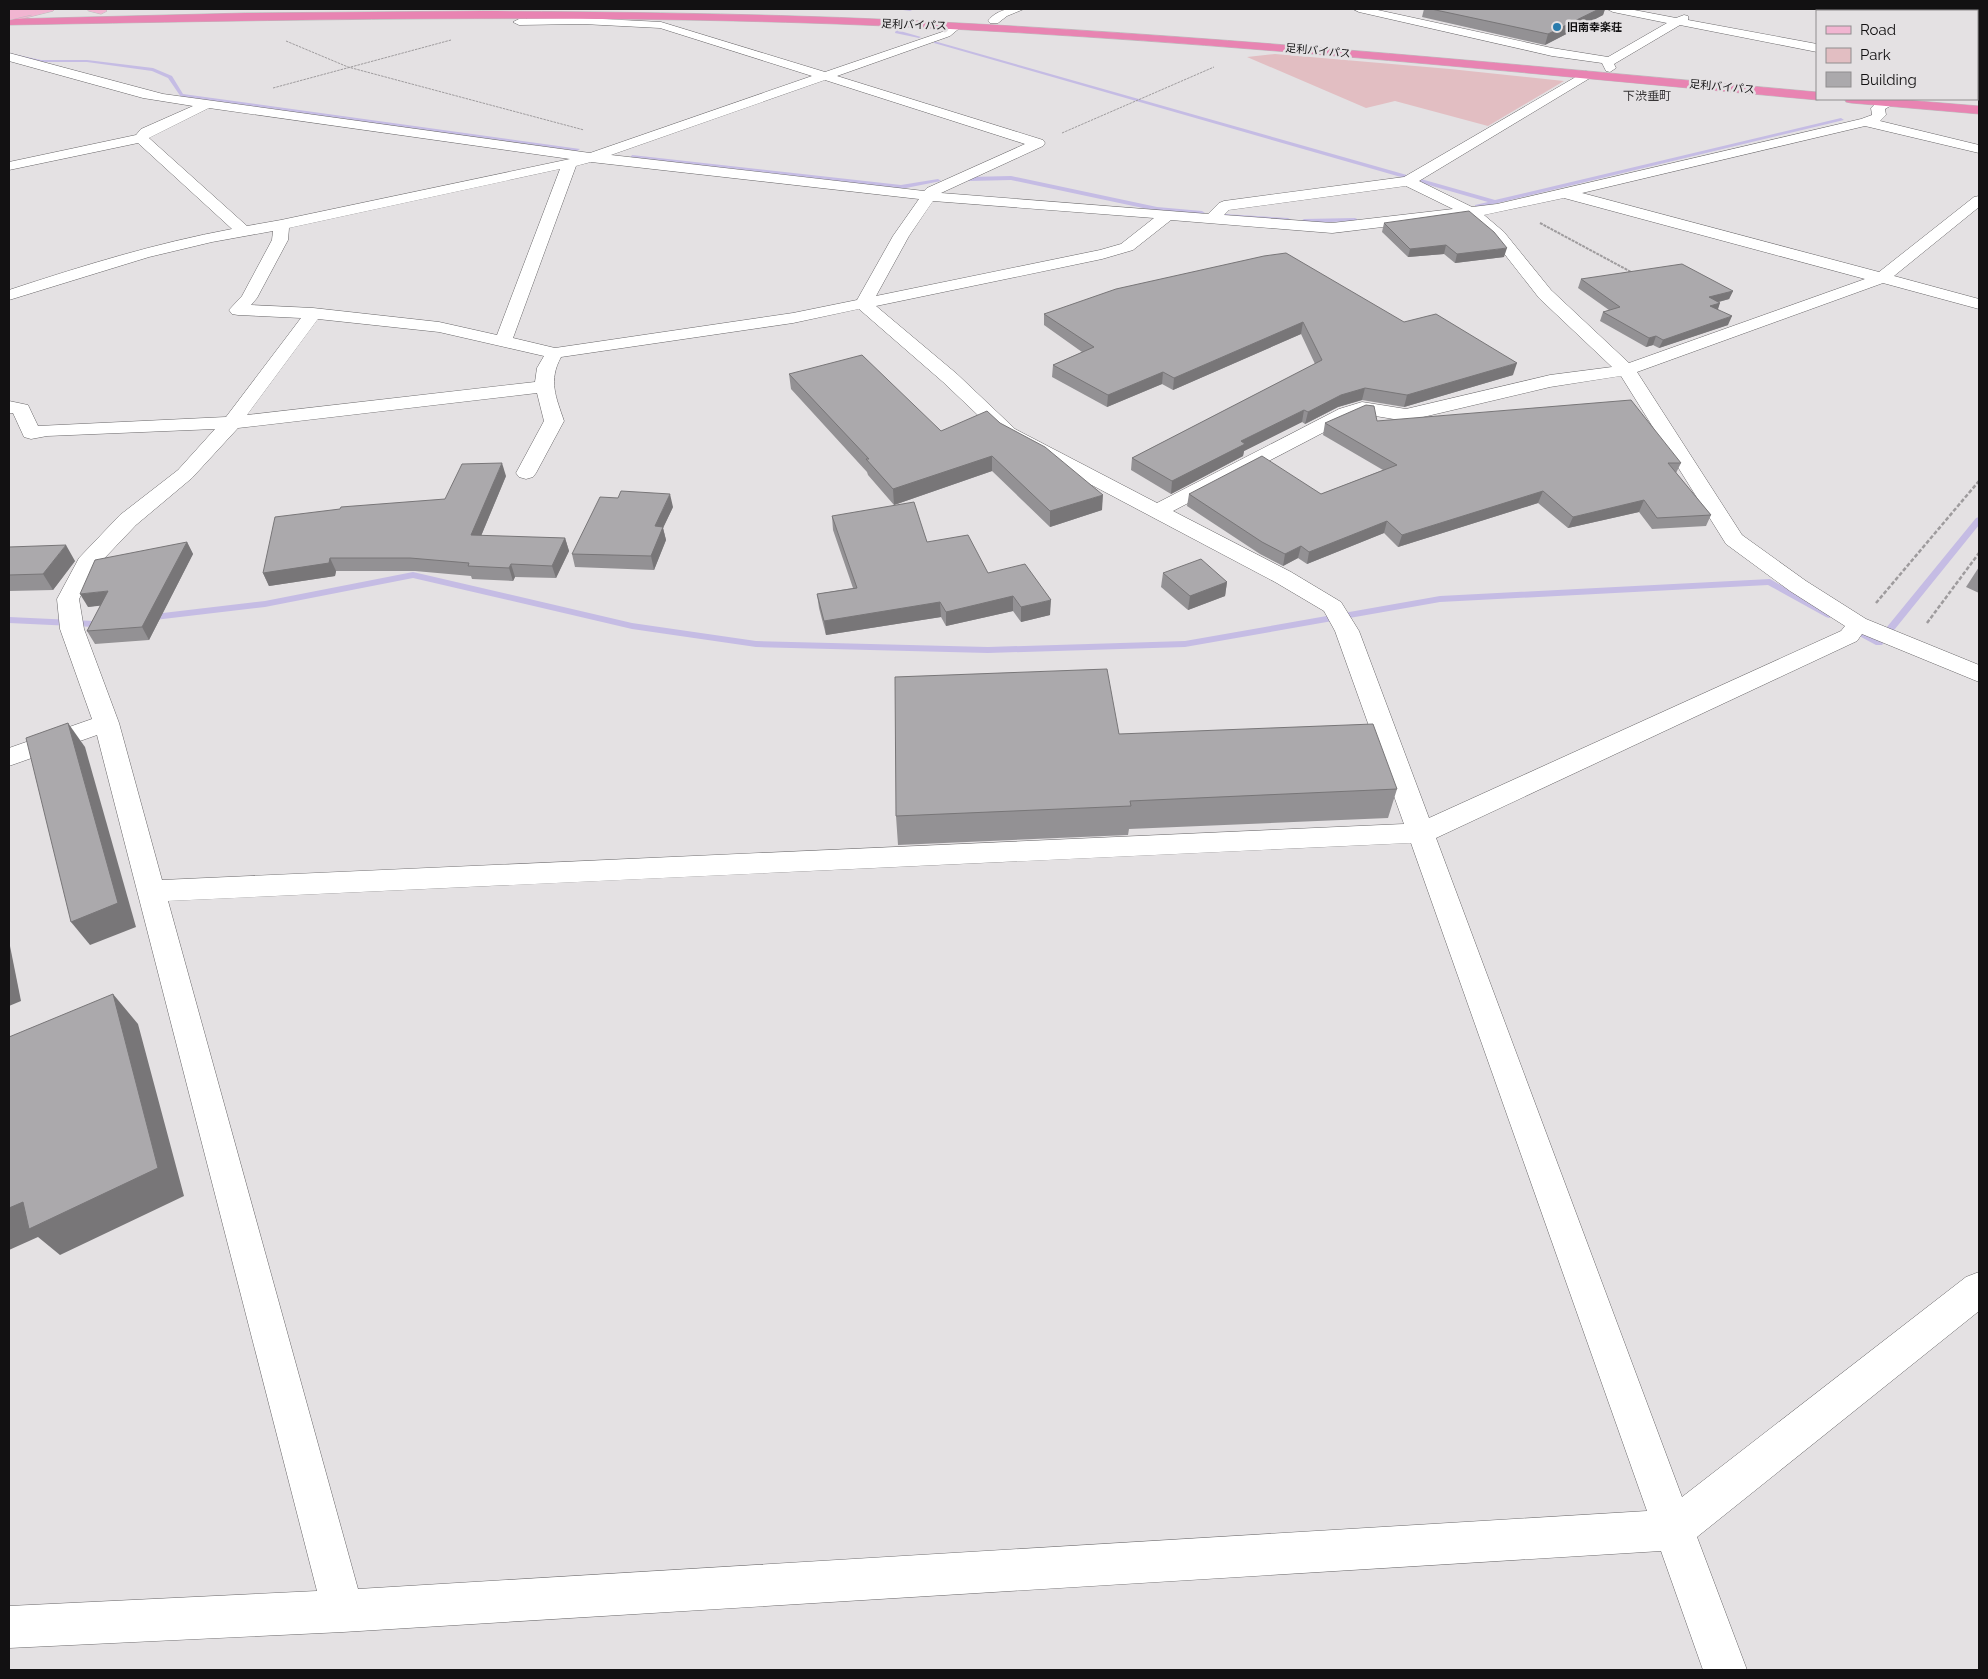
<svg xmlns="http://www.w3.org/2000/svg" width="1988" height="1679" viewBox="0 0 1988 1679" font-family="Raleway,'Noto Sans JP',sans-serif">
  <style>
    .green { fill: #e2bec2 }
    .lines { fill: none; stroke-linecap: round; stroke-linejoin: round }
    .stream { fill: #c5bce4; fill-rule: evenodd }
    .minor-casing { stroke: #696769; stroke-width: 1 }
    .major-casing { stroke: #bdbcbd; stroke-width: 1 }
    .highway-casing { stroke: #bdbcbd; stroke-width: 1 }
    .path-far2 { stroke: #9e9b9d; stroke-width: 1; stroke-dasharray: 2.5 1; stroke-linecap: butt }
    .path-far1 { stroke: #9e9b9d; stroke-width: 2; stroke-dasharray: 3 1; stroke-linecap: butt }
    .path { stroke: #9e9b9d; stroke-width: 2.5; stroke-dasharray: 4 2; stroke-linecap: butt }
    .minor { fill: #fff; fill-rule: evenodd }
    .major { fill: #f1b5d1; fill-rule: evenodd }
    .highway { fill: #e884b2; fill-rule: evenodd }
    .major-bridge-casing { stroke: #bdbcbd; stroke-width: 13; stroke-linecap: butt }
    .major-bridge { stroke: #f1b5d1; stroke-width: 12 }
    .wall { fill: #939194 }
    .shaded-wall { fill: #787678 }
    .building { fill: #aba9ac; stroke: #787678 }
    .poi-dot { fill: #297bac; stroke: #e4e1e3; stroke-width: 2 }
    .labels { text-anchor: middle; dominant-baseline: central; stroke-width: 5; stroke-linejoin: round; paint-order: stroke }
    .far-street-label { font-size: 11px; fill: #121112; stroke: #e4e1e3 }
    .far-poi-label { font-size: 11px; font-weight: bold; fill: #121112; stroke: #e4e1e3; text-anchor: start }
    .far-quarter-label { font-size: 12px; fill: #363436; stroke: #e4e1e3 }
  </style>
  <rect width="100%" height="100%" fill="#e4e1e3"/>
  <polygon class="green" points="1275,54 1450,69 1564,81 1488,126 1395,101 1366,108 1247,57"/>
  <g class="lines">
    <g class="stream">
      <polygon points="896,9 910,9 912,10 910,11"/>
      <polygon points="896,29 900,29 900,31 921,37 919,38 895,33"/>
      <polygon points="934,41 1495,200 1841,118 1844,120 1477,208 1475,207 1475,205 1488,202 934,43"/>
      <polygon points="9,53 41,60 87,60 153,68 172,76 183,94 580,149 577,151 181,97 168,78 152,71 87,62 41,62 9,55"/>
      <polygon points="632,155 901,185 938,179 941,181 901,189 630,158"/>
      <polygon points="1011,176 1157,207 1202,211 1205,213 1202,215 1157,211 1011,180 969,181 966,179 969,177"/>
      <polygon points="1224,214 1288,218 1291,220 1288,222 1226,217 1224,216"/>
      <polygon points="1355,218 1357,219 1357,221 1304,223 1301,221 1304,219"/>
      <polygon points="1979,517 1979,525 1882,645 1876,645 1848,630 1848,626 1854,626 1878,638 1976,518"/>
      <polygon points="413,572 632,623 756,641 988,647 1185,641 1440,596 1770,579 1834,615 1829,618 1826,617 1768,585 1440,602 1185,647 988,653 756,647 632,629 413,578 265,607 146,621 141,618 146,615 265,601"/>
      <polygon points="9,617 94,621 105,619 110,622 108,624 94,627 9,623"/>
    </g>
    <g class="minor-casing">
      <g id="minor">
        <path d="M 1008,9 L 1024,9 L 1007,16 L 998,23 L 990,23 L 988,21 C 993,14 1000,11 1008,9 Z"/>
        <polygon points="1353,9 1373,9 1552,48 1608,57 1667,23 1613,12 1607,9 1629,9 1676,18 1684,15 1688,16 1688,20 1817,44 1817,52 1680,25 1614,64 1616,68 1610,72 1606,71 1602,63 1552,56 1359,12"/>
        <path d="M 583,18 L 661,22 L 825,72 L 942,32 L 952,24 L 960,24 L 962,26 L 950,36 L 837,76 L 1043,140 L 1045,143 L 1043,146 L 941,193 L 1208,214 L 1219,203 L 1224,201 L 1404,177 L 1586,71 L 1592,75 L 1590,78 L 1419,181 L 1472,207 L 1497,204 L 1861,119 L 1872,115 L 1871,108 C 1881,97 1892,98 1905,99 L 1904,102 L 1892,105 L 1885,109 L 1886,115 L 1880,121 L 1979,145 L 1979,153 L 1865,126 L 1582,193 L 1879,272 L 1974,197 L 1979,196 L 1979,207 L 1894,276 L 1979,299 L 1979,309 L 1883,283 L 1637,372 L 1742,535 L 1806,581 L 1866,619 L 1979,665 L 1979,682 L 1862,634 L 1857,641 L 1436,838 L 1682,1497 L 1966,1277 L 1979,1272 L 1979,1311 L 1697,1537 L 1747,1670 L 1703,1670 L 1661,1551 L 343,1632 L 9,1648 L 9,1606 L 317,1591 L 97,735 L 9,766 L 9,748 L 92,719 L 60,629 L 57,599 L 79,558 L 120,515 L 178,470 L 215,429 L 47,436 L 31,439 L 24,437 L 13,413 L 9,413 L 9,401 L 28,405 L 38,426 L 226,417 L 301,318 L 238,315 L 232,314 L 229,310 L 242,296 L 272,240 L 273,231 L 212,242 L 149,257 L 9,300 L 9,290 C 82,266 156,243 232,229 L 138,143 L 9,170 L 9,162 L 136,135 L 141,129 L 193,106 L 143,98 L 9,61 L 9,53 L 163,94 L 590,153 L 812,76 L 660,28 L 583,24 L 519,25 L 513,22 L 519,19 ZM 825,80 L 1025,144 L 927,188 L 924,191 L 611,155 ZM 209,108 L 570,159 L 281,220 L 247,226 L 149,138 ZM 591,162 L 919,199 L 893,236 L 857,300 L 793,313 L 555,348 L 513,338 L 576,166 ZM 560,169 L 497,335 L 439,322 L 313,308 L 251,305 L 257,298 L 288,240 L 289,228 ZM 1406,186 L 1453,209 L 1332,223 L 1224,215 L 1229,210 ZM 1564,198 L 1865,279 L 1629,363 L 1551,290 L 1504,232 L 1484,215 ZM 933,201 L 1154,218 L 1121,244 L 1100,250 L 876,296 L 909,236 ZM 1467,217 L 1492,238 L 1539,298 L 1612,367 L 1550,375 L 1406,409 L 1362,402 L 1339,409 L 1157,503 L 1015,429 L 957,374 L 876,306 L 1102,259 L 1133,250 L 1171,220 L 1332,233 ZM 859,309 L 943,382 L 1001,437 L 1275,582 L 1324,611 L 1335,631 L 1404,824 L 162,880 L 119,723 L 84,629 L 79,599 L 97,566 L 136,525 L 192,478 L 238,428 L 537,393 L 544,421 L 516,473 L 519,477 L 526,479 L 533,477 L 536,473 L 564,421 C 556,397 548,381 561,357 L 793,323 ZM 318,319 L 439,332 L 544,356 L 537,368 L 535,382 L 247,415 ZM 1621,376 L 1726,544 L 1790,591 L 1845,626 L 1841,631 L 1429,818 L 1359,631 L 1341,602 L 1291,572 L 1173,511 L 1353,417 L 1363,414 L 1406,421 L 1550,387 ZM 1411,843 L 1647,1511 L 358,1589 L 168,901 Z"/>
        <polygon points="1979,41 1979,50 1977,51 1977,42"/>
      </g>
    </g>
    <g class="major-casing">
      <g id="major">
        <polygon points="37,9 55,9 53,11 9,22 9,16"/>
        <polygon points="87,9 105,9 107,11 101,14 89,11"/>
      </g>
    </g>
    <g class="highway-casing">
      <g id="highway">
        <path d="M 482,11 C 641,12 800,14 959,23 C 1246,38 1531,66 1817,92 L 1817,99 L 1821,99 L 1817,100 C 1491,70 1164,36 837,24 C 561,14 285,20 9,25 L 9,19 L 245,13 Z"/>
        <polygon points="1845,99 1894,99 1979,106 1979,114 1851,103 1846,102"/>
      </g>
    </g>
    <g class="path-far2">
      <polyline points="1852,9 1865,11"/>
      <polyline points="286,41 348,67 584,130"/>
      <polyline points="273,88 451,40"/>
      <polyline points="1062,133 1214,67"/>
    </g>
    <polyline class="path-far1" points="1540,223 1633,273"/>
    <g class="path">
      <polyline points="1876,603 1979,481"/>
      <polyline points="1927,623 1979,553"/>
    </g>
    <use href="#minor" class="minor"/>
    <use href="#major" class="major"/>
    <use href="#highway" class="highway"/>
    <g class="major-bridge-casing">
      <polyline id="major-bridge" points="9,14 30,9"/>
    </g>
    <use href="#major-bridge" class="major-bridge"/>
  </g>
  <g class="wall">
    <polygon points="1424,9 1605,9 1603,15 1545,45 1422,17"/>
    <polygon points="1384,223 1504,257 1455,263 1444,254 1408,257 1382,232"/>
    <polygon points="1581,279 1733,291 1729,299 1719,302 1718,309 1728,325 1659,348 1653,345 1646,347 1600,321 1603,312 1609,310 1578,288"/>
    <polygon points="1044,314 1404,322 1513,375 1404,407 1362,400 1338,407 1305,424 1302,422 1244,451 1243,456 1171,494 1131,470 1132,458 1315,364 1301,334 1173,390 1162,384 1107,407 1052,377 1053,365 1082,352 1044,325"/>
    <polygon points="789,374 941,431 1000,423 1102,510 1050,527 992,471 894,505 868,475 867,472 791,389"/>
    <polygon points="1377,421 1681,463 1676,473 1711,515 1706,526 1652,529 1639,512 1568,528 1538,503 1398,547 1384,533 1307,564 1298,558 1283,566 1260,554 1187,506 1189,494 1321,494 1383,470 1323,435 1325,423"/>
    <polygon points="506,476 481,536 565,538 569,551 556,578 515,577 513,581 472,579 471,576 415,571 336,571 335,576 269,586 263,573 445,499"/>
    <polygon points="673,507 663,528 666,540 654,570 575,567 572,554"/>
    <polygon points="832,516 927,542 988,573 1050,615 1021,622 1013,611 946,626 941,617 826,635 819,608 817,594 853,588 833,530"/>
    <polygon points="187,542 193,554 149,640 95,644 87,631 101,605 88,607"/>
    <polygon points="9,547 75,561 53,590 9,591"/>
    <polygon points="1979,567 1979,593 1966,587"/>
    <polygon points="1163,573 1227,582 1225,596 1188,610 1161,587"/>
    <polygon points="1119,734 1397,789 1388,818 1129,829 1128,835 898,845 896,816"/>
  </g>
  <g class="shaded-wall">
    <polygon points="1599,9 1605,9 1603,15 1545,45 1548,34"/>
    <polygon points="1446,245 1444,254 1408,257 1410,249"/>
    <polygon points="1507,248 1504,257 1455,263 1457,254"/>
    <polygon points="1733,291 1729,299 1706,305 1709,297"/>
    <polygon points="1720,303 1717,312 1710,306"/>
    <polygon points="1732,316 1728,325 1659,348 1663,340"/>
    <polygon points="1303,322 1301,334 1173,390 1174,378"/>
    <polygon points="1656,336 1653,345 1646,347 1649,338"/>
    <polygon points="1517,363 1513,375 1404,407 1407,395"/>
    <polygon points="1163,372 1162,384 1107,407 1108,395"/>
    <polygon points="1365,388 1362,400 1338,407 1305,424 1308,412 1341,395"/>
    <polygon points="1304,410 1302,422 1244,451 1243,456 1171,494 1172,481 1241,441"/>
    <polygon points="992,456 992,471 894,505 893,489"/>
    <polygon points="502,463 506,476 476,548 471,535"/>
    <polygon points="1543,491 1538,503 1398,547 1402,535"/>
    <polygon points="670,494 673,507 663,528 666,540 654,570 651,556 655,526"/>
    <polygon points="1103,495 1102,510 1050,527 1050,511"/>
    <polygon points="1644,500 1639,512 1568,528 1573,517"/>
    <polygon points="1387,521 1384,533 1307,564 1309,552"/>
    <polygon points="565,538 569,551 556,578 552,566"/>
    <polygon points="187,542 193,554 149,640 142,627"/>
    <polygon points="66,545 75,561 53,590 43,574"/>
    <polygon points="1301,546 1298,558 1283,566 1285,554"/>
    <polygon points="330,558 336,571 335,576 269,586 263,573"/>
    <polygon points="511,564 515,577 513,581 509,568"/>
    <polygon points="1227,582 1225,596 1188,610 1190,596"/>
    <polygon points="108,591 116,604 88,607 80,594"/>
    <polygon points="1013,596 1013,611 946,626 946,612"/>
    <polygon points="1051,600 1050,615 1021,622 1021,607"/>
    <polygon points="940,602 941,617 826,635 824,621"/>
    <polygon points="68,723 85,747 136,927 90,945 71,922"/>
    <polygon points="9,941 21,1001 9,1006"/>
    <polygon points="113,994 138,1024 184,1196 60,1255 38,1237 9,1250 9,1208"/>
  </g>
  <g class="building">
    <polygon points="1431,9 1599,9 1548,34"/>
    <polygon points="1469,211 1494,232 1507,248 1457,254 1446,245 1410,249 1384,223"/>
    <polygon points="1286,253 1404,322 1436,314 1517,363 1407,395 1365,388 1341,395 1308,412 1304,410 1241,441 1245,444 1172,481 1132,458 1322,360 1303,322 1174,378 1163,372 1108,395 1053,365 1094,347 1044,314 1116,289 1264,256"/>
    <polygon points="1682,264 1733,291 1709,297 1720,303 1710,306 1732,316 1663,340 1656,336 1649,338 1603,312 1620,307 1581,279"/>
    <polygon points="862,355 941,431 987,411 1000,423 1045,447 1103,495 1050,511 992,456 893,489 866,459 869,459 789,374"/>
    <polygon points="1631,400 1681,463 1668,463 1711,515 1657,518 1644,500 1573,517 1543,491 1402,535 1387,521 1309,552 1301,546 1285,554 1262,542 1189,494 1262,456 1321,494 1397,465 1325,423 1366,405 1374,406 1377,421"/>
    <polygon points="502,463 471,535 565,538 552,566 511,564 509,568 468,566 469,563 410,558 330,558 329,563 263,573 275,517 340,509 341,507 445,499 462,464"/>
    <polygon points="621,491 670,494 655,526 663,527 651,556 572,554 600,497 618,498"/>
    <polygon points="914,502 927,542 968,535 988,573 1025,564 1051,600 1021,607 1013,596 946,612 940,602 824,621 817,594 857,588 832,516"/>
    <polygon points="187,542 142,627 87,631 108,591 80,594 95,560"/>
    <polygon points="66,545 43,574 9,575 9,547"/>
    <polygon points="1201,559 1227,582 1190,596 1163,573"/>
    <polygon points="1107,669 1119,734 1373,724 1397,789 1130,801 1131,806 896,816 895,677"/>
    <polygon points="68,723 118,903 71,922 26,738"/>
    <polygon points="113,994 158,1168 29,1229 23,1202 9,1208 9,1037"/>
  </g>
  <circle class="poi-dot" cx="1557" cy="27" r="5"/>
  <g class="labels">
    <g class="far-street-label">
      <text transform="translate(914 25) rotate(2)">足利バイパス</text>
      <text transform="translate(1318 51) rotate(5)">足利バイパス</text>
      <text transform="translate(1722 87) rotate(5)">足利バイパス</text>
    </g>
    <g class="far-poi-label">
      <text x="1567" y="27">旧南幸楽荘</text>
    </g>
    <g class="far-quarter-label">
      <text x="1647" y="96">下渋垂町</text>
    </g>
  </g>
  <rect width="1988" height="1679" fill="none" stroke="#121112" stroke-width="20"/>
  <rect x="1816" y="10" width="162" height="90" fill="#e4e1e3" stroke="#908e8f"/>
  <rect x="1826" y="26" width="25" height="8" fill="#f1b5d1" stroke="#908e8f"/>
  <text x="1860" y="35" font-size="15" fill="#121112">Road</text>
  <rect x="1826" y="48" width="25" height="15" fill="#e2bec2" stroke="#908e8f"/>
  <text x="1860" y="60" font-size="15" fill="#121112">Park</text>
  <rect x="1826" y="72" width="25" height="15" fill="#aba9ac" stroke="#908e8f"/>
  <text x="1860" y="85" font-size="15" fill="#121112">Building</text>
</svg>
